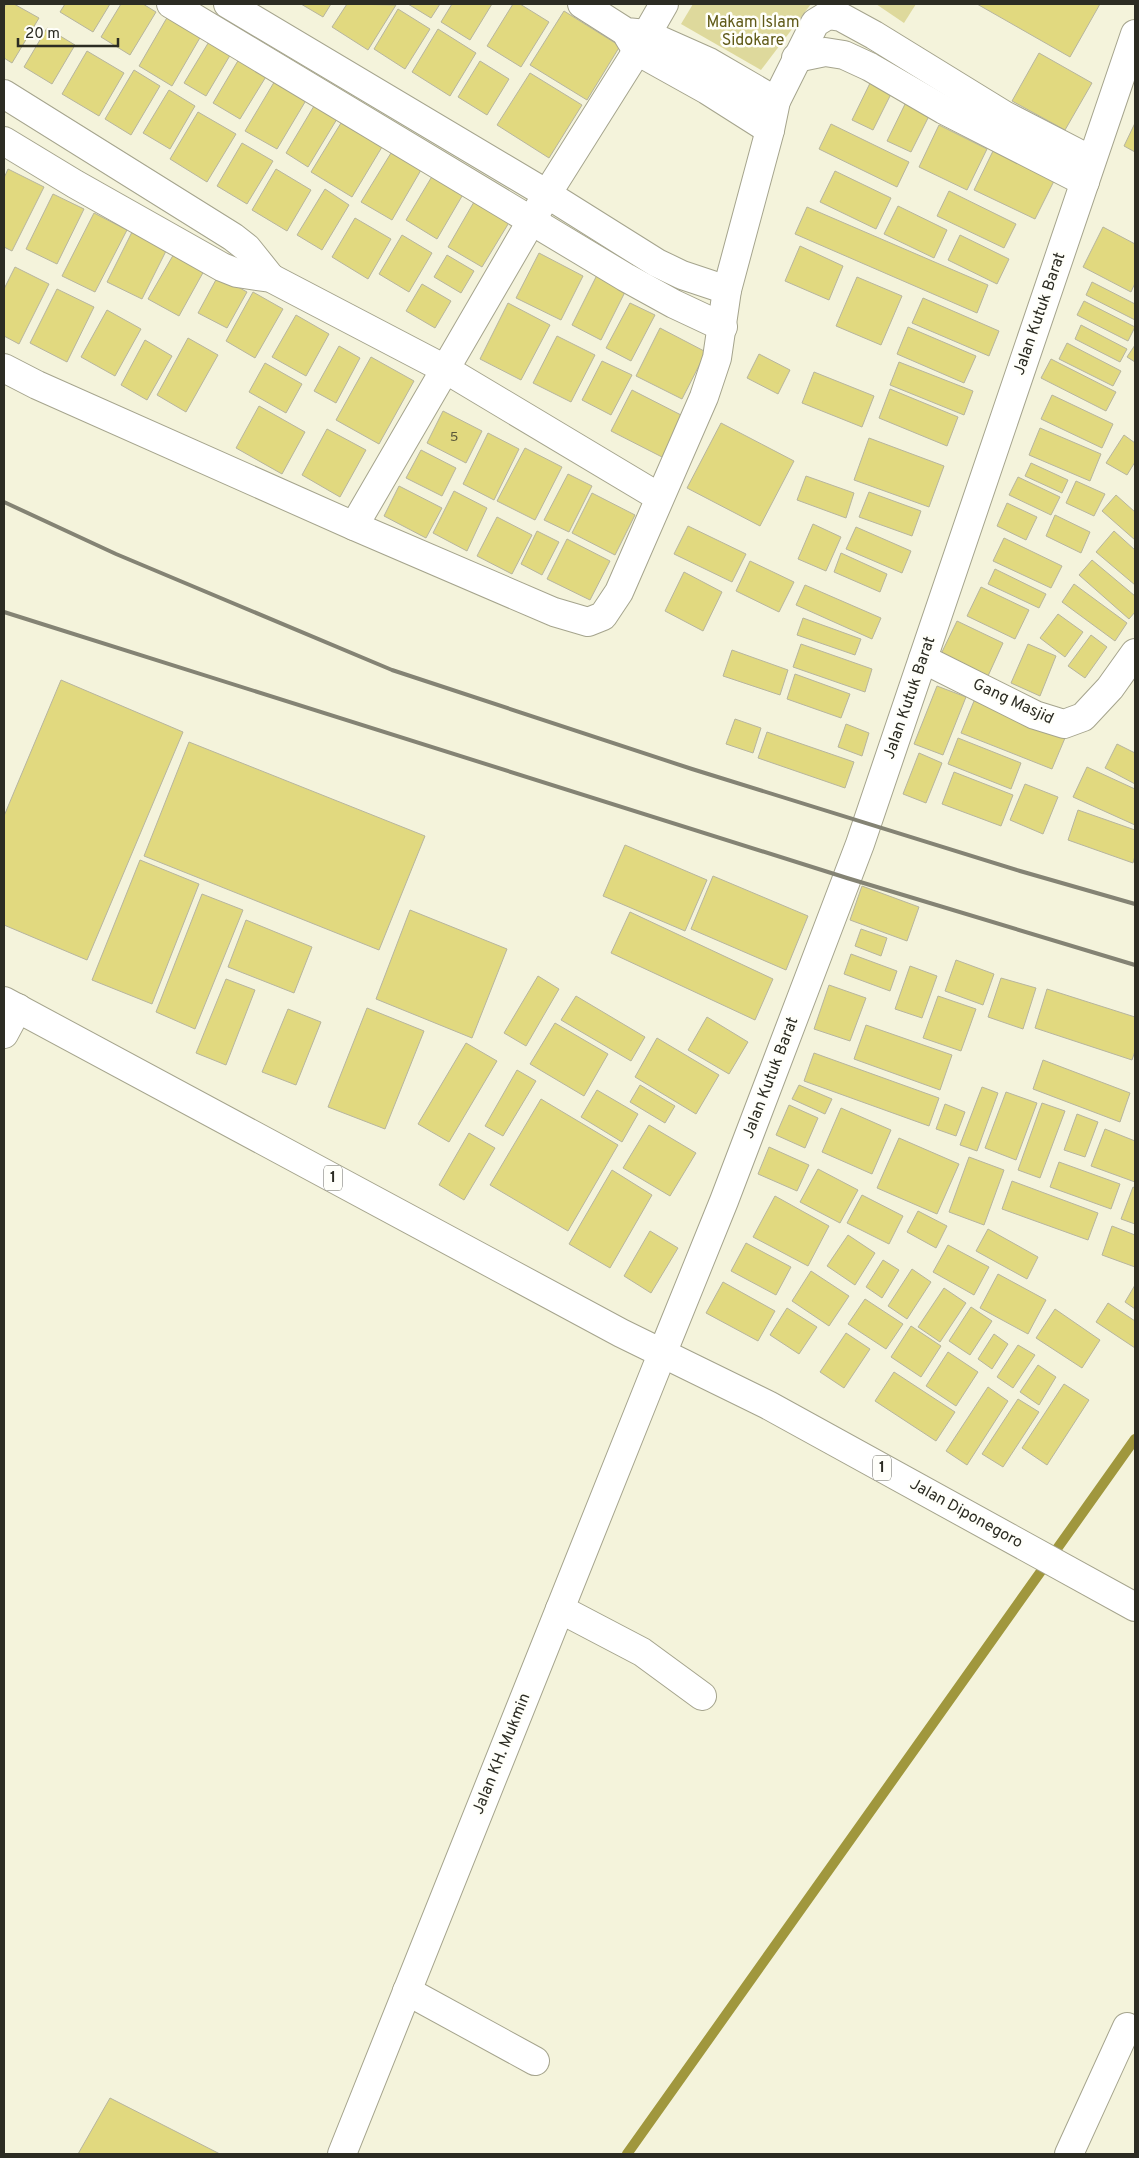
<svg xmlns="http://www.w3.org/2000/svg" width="1139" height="2158" viewBox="0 0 1139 2158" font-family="Overpass,sans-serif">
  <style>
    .green { fill: #ded99c }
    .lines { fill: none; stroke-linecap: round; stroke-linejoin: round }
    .stream { stroke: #a0973d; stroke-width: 10 }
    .building { fill: #e1d97f; stroke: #b7b59e }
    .minor-casing { stroke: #a5a48d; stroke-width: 30 }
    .major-casing { stroke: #a5a48d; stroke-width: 30 }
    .highway-casing { stroke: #a5a48d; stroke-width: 30 }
    .minor { stroke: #fff; stroke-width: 28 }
    .major { stroke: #fff; stroke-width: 28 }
    .highway { stroke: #fff; stroke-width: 28 }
    .rail { stroke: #848374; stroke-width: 4 }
    .labels { text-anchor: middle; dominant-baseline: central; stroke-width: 5; stroke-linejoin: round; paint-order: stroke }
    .number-label { font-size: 14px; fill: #59573a }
    .shield { fill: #fffffa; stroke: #6b6b64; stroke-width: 1 }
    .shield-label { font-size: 15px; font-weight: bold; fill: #2c2c23 }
    .park-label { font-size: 16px; fill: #605a18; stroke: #fffffa }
    .street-label { font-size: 16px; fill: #2c2c23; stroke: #fffffa }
  </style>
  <rect width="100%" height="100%" fill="#f4f3db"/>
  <g class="green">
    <polygon points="693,4 811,4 761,70 681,24"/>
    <polygon points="876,4 916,4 904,23"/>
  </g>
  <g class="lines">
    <polyline class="stream" points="627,2154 1135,1439"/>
  </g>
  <g class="building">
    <polygon points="6,4 14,4 39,18 12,63 4,58 4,8"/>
    <polygon points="65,4 110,4 93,32 60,12"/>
    <polygon points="121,4 143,4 156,12 130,55 101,37"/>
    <polygon points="301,4 331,4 323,17"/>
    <polygon points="347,4 396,5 368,50 332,27"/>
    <polygon points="408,4 440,4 431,18"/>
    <polygon points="452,4 492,4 470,40 441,22"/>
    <polygon points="513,4 520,4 549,22 521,67 487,46"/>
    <polygon points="977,4 1100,4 1070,57"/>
    <polygon points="172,9 205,29 172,86 139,66"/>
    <polygon points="398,9 430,29 405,69 374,49"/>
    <polygon points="564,11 620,46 587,100 530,65"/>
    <polygon points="47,28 75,45 52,84 24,67"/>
    <polygon points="438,29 476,53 450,96 412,72"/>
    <polygon points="210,40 232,52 206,96 184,83"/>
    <polygon points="87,51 124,73 99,116 62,94"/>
    <polygon points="1039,53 1092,83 1065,130 1012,101"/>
    <polygon points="239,59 267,75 240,119 213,103"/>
    <polygon points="480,61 509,79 487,115 458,97"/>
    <polygon points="134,70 160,86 131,135 105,119"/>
    <polygon points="530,73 582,105 549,158 497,125"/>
    <polygon points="874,75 895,86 873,130 852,120"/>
    <polygon points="276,79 308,97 277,149 245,131"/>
    <polygon points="169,90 195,106 170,149 143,133"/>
    <polygon points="909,96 933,108 911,152 887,141"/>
    <polygon points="314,106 337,119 308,167 286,153"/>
    <polygon points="198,112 236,134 207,182 170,159"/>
    <polygon points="341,123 382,147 352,197 311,172"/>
    <polygon points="1135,123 1135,152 1124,146"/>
    <polygon points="831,124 909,162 897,187 819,149"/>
    <polygon points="939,125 987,149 967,190 919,167"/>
    <polygon points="242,143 273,161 247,204 217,186"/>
    <polygon points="993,151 1054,181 1035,219 974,190"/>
    <polygon points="391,153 421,170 392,220 361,202"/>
    <polygon points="8,169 44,187 12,251 4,247 4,178"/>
    <polygon points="276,169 311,190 287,231 252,210"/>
    <polygon points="835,171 891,198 876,229 820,202"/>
    <polygon points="434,173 465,191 437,239 406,220"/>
    <polygon points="325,189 349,205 322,250 297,235"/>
    <polygon points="949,191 1016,224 1004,248 937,216"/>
    <polygon points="53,194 84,209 57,264 26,249"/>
    <polygon points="478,195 513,216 482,267 448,247"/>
    <polygon points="898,206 947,230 934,258 884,234"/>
    <polygon points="807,207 988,285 977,313 795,234"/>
    <polygon points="94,213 127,230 95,292 62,276"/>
    <polygon points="355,218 391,239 368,279 332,257"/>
    <polygon points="1103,227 1135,244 1135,283 1131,292 1083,267"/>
    <polygon points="134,228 169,245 142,299 107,282"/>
    <polygon points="402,235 432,253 409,292 379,274"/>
    <polygon points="960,235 1009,259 997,284 948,260"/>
    <polygon points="800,246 843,266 829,300 785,281"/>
    <polygon points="175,252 205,269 179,316 148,299"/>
    <polygon points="539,253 583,276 561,320 516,298"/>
    <polygon points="447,255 474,271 461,293 434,277"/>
    <polygon points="15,267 49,284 19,344 4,336 4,289"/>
    <polygon points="597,275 626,290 601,340 572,325"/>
    <polygon points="218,276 247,292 227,328 198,313"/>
    <polygon points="857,277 902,296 881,345 836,326"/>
    <polygon points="1092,282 1135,304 1135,320 1086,295"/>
    <polygon points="422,284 451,301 435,328 406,311"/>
    <polygon points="57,289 94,307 67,362 30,343"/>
    <polygon points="253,292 283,309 255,358 226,341"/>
    <polygon points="923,298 999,331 989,356 912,323"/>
    <polygon points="1084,301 1135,327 1128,341 1077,315"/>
    <polygon points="508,303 550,325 521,380 480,359"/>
    <polygon points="630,303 655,315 631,361 606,348"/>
    <polygon points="107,310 141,329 115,376 81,357"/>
    <polygon points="296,315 329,334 306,376 272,357"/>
    <polygon points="1081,325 1127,349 1120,362 1075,339"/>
    <polygon points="908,327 976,356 964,383 897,354"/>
    <polygon points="660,328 706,352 682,399 636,376"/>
    <polygon points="557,336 595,355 571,402 533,383"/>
    <polygon points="188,338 218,355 186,412 157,395"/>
    <polygon points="145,340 172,356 147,400 121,385"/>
    <polygon points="1067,343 1121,371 1113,386 1059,359"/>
    <polygon points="1135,345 1135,362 1127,357"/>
    <polygon points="339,346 360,358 336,403 314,391"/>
    <polygon points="759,354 790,370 778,394 747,378"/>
    <polygon points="371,357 414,381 379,444 336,420"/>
    <polygon points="1051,359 1116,392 1106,411 1041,378"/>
    <polygon points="602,361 632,375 611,415 582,400"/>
    <polygon points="899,362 973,391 964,415 890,385"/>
    <polygon points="265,363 302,384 286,413 249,392"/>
    <polygon points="814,372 874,396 862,427 802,403"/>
    <polygon points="890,389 958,417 947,446 879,418"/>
    <polygon points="632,390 683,416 662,457 611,431"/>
    <polygon points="1052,395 1113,424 1102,448 1041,419"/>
    <polygon points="259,406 305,432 282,474 236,448"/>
    <polygon points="443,411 482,431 466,463 427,443"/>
    <polygon points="721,423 794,461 760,526 687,488"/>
    <polygon points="1040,428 1101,454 1090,481 1029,455"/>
    <polygon points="327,429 366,450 340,497 302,475"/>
    <polygon points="488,433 519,449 494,500 463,484"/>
    <polygon points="1124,435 1135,443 1135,462 1127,475 1106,463"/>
    <polygon points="869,438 944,466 929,507 854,480"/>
    <polygon points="525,448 562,467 535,520 497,501"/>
    <polygon points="421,450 456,468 442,496 406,478"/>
    <polygon points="1031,463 1068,480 1062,493 1025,476"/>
    <polygon points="568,474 592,486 569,532 544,520"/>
    <polygon points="806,476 854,493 846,518 797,500"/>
    <polygon points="1018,477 1060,497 1051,515 1009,495"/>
    <polygon points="1076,481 1105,494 1094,516 1066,503"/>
    <polygon points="399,486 442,508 426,538 384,516"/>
    <polygon points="454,491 487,508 467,551 433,533"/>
    <polygon points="869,492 921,511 912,536 859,517"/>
    <polygon points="592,493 635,515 615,555 572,533"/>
    <polygon points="1116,495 1135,512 1135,540 1102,511"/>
    <polygon points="1007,503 1037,517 1026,540 997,526"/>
    <polygon points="1055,515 1090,532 1081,553 1046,536"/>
    <polygon points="497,517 532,535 512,574 477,556"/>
    <polygon points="813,524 841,537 826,571 798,559"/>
    <polygon points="688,526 746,554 732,582 674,554"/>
    <polygon points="856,527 911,551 902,573 846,549"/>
    <polygon points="537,531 559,542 542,575 521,564"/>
    <polygon points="1114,531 1135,550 1135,585 1096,552"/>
    <polygon points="1004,538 1062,566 1051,588 993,561"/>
    <polygon points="567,539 610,561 590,600 547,579"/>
    <polygon points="841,553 887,574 880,592 834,572"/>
    <polygon points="1092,560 1135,596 1135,612 1129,619 1079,575"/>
    <polygon points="750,561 794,582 779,612 736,591"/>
    <polygon points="995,569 1046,594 1039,608 988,584"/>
    <polygon points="684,572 722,592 703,631 665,611"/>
    <polygon points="1074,584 1127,623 1115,641 1062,602"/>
    <polygon points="805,585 881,618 872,639 796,605"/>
    <polygon points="981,587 1029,610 1015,639 967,616"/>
    <polygon points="1058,614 1083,632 1065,657 1040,638"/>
    <polygon points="803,618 861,639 855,655 797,635"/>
    <polygon points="957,621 1003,643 988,676 941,654"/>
    <polygon points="1091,635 1107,647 1085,678 1068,666"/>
    <polygon points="801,644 872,669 865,692 793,667"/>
    <polygon points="1028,644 1056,656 1040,696 1011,683"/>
    <polygon points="732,650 788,670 780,695 723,676"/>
    <polygon points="795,674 850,694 841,718 787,699"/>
    <polygon points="61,680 183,732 87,960 4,925 4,816"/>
    <polygon points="937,686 966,697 943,755 914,744"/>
    <polygon points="974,701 1065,738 1052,769 961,733"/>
    <polygon points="735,719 761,728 753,753 726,744"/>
    <polygon points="846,724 869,733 862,756 838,747"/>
    <polygon points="767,732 854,762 845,788 758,758"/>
    <polygon points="958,738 1021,763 1011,789 948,764"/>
    <polygon points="189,742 425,836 379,950 144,856"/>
    <polygon points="1117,744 1135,753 1135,784 1105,768"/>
    <polygon points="919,753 942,763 926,803 903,794"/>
    <polygon points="1087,767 1135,789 1135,825 1073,797"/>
    <polygon points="954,772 1013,795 1001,826 942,804"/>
    <polygon points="1025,784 1058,797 1043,834 1010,820"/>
    <polygon points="1078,810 1135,830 1135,856 1133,863 1068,840"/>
    <polygon points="625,845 707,880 685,931 603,896"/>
    <polygon points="140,860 199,884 152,1004 92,980"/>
    <polygon points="713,876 808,916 786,970 691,929"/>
    <polygon points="862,886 919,907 907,941 850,920"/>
    <polygon points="202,894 243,910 195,1029 156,1012"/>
    <polygon points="410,910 507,949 472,1038 376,999"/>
    <polygon points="630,912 773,979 755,1020 611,953"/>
    <polygon points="246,920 312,947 294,993 228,967"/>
    <polygon points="861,929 887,938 881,956 855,946"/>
    <polygon points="851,954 897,971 890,991 844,974"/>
    <polygon points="956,960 994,974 983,1005 945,991"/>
    <polygon points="910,966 937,976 922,1018 895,1009"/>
    <polygon points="538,976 559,989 526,1046 504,1033"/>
    <polygon points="1001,978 1036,988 1023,1029 988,1017"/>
    <polygon points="226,979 255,990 226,1065 196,1053"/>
    <polygon points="829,985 866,998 850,1041 814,1029"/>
    <polygon points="1047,989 1135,1017 1135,1051 1132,1060 1035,1028"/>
    <polygon points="576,996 645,1037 631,1061 561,1020"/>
    <polygon points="938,996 976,1009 961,1051 923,1038"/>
    <polygon points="367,1008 424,1031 385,1129 328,1107"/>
    <polygon points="288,1009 321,1022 296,1085 262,1072"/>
    <polygon points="707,1017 748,1042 729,1074 688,1050"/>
    <polygon points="555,1023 608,1054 584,1096 530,1064"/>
    <polygon points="866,1025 952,1055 940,1090 854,1059"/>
    <polygon points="657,1038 719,1075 696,1114 635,1077"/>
    <polygon points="466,1043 497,1061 449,1142 418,1124"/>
    <polygon points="814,1053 939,1098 929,1126 804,1081"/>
    <polygon points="1043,1060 1130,1093 1120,1122 1033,1089"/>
    <polygon points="517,1070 536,1081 503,1136 485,1126"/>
    <polygon points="640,1085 675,1106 665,1123 630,1102"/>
    <polygon points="799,1085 832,1099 825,1114 792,1099"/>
    <polygon points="982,1087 998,1093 977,1151 960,1145"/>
    <polygon points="597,1090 638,1114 622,1142 581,1117"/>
    <polygon points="1006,1092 1037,1103 1016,1160 985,1148"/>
    <polygon points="541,1099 618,1145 568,1231 490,1185"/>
    <polygon points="1042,1103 1065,1111 1040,1178 1018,1170"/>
    <polygon points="945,1104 965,1112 956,1136 936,1129"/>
    <polygon points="789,1105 818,1118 805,1148 776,1135"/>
    <polygon points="841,1108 891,1130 872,1174 822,1152"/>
    <polygon points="1077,1114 1098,1122 1085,1157 1064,1150"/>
    <polygon points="649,1125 696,1153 670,1196 623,1168"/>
    <polygon points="1105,1129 1135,1141 1135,1182 1091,1166"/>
    <polygon points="469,1133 495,1148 464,1200 439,1185"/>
    <polygon points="899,1138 959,1164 937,1214 877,1188"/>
    <polygon points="769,1147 809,1165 797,1191 758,1174"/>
    <polygon points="969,1157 1004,1170 984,1225 949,1212"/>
    <polygon points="1059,1162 1120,1184 1111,1209 1050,1187"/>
    <polygon points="818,1169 858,1190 840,1223 800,1202"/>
    <polygon points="612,1170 652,1195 610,1268 569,1244"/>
    <polygon points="1012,1181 1098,1213 1088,1240 1002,1209"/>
    <polygon points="1133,1187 1135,1188 1135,1224 1121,1219"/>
    <polygon points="862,1195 903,1216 889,1244 847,1223"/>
    <polygon points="775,1196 829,1226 808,1266 753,1237"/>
    <polygon points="918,1211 947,1226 936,1248 907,1232"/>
    <polygon points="1112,1226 1135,1235 1135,1267 1102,1255"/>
    <polygon points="988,1229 1038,1257 1027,1279 976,1251"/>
    <polygon points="650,1231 678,1248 651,1293 624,1276"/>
    <polygon points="848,1235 875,1253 855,1285 827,1266"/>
    <polygon points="746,1243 791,1267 776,1295 731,1271"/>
    <polygon points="948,1245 989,1267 974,1295 933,1272"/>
    <polygon points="883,1260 899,1270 882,1298 866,1287"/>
    <polygon points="912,1269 931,1282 907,1319 888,1306"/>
    <polygon points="811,1271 849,1296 829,1326 792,1301"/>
    <polygon points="998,1274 1046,1300 1028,1334 980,1308"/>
    <polygon points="723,1282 775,1311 758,1341 706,1313"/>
    <polygon points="1135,1285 1135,1309 1125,1302"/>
    <polygon points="944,1288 966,1303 940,1342 918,1327"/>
    <polygon points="865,1299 903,1324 886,1349 848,1324"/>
    <polygon points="1108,1303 1135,1321 1135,1348 1096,1322"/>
    <polygon points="971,1307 992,1321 970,1355 949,1341"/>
    <polygon points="787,1308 817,1327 799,1354 770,1335"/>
    <polygon points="1055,1309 1100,1340 1082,1368 1036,1338"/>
    <polygon points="911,1326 941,1346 921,1377 891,1357"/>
    <polygon points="846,1333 870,1349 844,1388 820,1372"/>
    <polygon points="994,1334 1008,1344 992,1369 978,1359"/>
    <polygon points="1018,1345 1035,1355 1013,1388 997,1377"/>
    <polygon points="948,1352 978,1372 956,1406 926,1386"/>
    <polygon points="1038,1365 1056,1377 1039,1405 1020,1392"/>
    <polygon points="894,1372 955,1412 936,1441 875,1401"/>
    <polygon points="1064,1384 1089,1400 1047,1465 1022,1448"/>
    <polygon points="988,1387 1008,1401 967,1465 946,1451"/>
    <polygon points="1018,1399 1039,1412 1003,1467 982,1454"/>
    <polygon points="110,2098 220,2154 78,2154"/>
  </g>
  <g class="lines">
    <g class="minor-casing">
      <g id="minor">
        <polyline points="171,4 625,277 674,304 723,327"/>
        <polyline points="228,4 547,194 657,263 682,275 727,290"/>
        <polyline points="582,4 626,32 646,34 709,62 776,101"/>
        <polyline points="628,36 637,51 707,90 770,130"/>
        <polyline points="796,58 825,52 844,55 870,67 944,110 1085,182"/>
        <polyline points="4,94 233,237 247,248 271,278"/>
        <polyline points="4,141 75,184 222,267 237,273 271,278 445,369 659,497"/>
        <polyline points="4,368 37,385 354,526 554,612 588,622 603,616 619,592 704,397 717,358 727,290 770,130 776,101 815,23 828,15 841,17 874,35 1004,115 1091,160"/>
        <polyline points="354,526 547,194 637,51 664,4"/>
        <polyline points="923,659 1035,715 1064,724 1083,717 1110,688 1135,653"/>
        <polyline points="4,1034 18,1008"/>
        <polyline points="662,1354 724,1201 860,844 1135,34"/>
        <polyline points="560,1609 642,1652 702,1696"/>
        <polyline points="407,1991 535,2061"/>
        <polyline points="1069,2154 1127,2027"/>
      </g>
    </g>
    <g class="major-casing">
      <polyline id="major" points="342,2154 662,1354"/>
    </g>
    <g class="highway-casing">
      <polyline id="highway" points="4,1001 621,1333 768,1405 1135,1607"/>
    </g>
    <use href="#minor" class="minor"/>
    <use href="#major" class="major"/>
    <use href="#highway" class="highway"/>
    <g class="rail">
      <polyline points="4,502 116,554 392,670 692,769 1020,871 1135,904"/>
      <polyline points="4,612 847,878 1135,965"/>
    </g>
  </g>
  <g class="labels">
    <g class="number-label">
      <text x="454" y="437">5</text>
    </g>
    <g class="shield">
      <rect x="324" y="1165.5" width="18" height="25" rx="4"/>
      <rect x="873" y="1455.5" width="18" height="25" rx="4"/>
    </g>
    <g class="shield-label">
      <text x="333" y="1178">1</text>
      <text x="882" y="1468">1</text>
    </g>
    <g class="park-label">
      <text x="753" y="23">Makam Islam<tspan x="753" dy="18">Sidokare</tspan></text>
    </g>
    <g class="street-label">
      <text transform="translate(1040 314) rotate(-71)">Jalan Kutuk Barat</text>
      <text transform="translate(910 698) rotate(-71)">Jalan Kutuk Barat</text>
      <text transform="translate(1013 702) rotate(25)">Gang Masjid</text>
      <text transform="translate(771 1078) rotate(-69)">Jalan Kutuk Barat</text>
      <text transform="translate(966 1514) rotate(29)">Jalan Diponegoro</text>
      <text transform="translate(502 1754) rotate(-68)">Jalan KH. Mukmin</text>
    </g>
  </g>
  <rect width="1139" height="2158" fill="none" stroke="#2c2c23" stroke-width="10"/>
  <path d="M18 38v8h100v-8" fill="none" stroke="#2c2c23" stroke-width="2.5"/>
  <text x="25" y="38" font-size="15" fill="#2c2c23" stroke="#fffffa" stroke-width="4" paint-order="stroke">20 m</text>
</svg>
